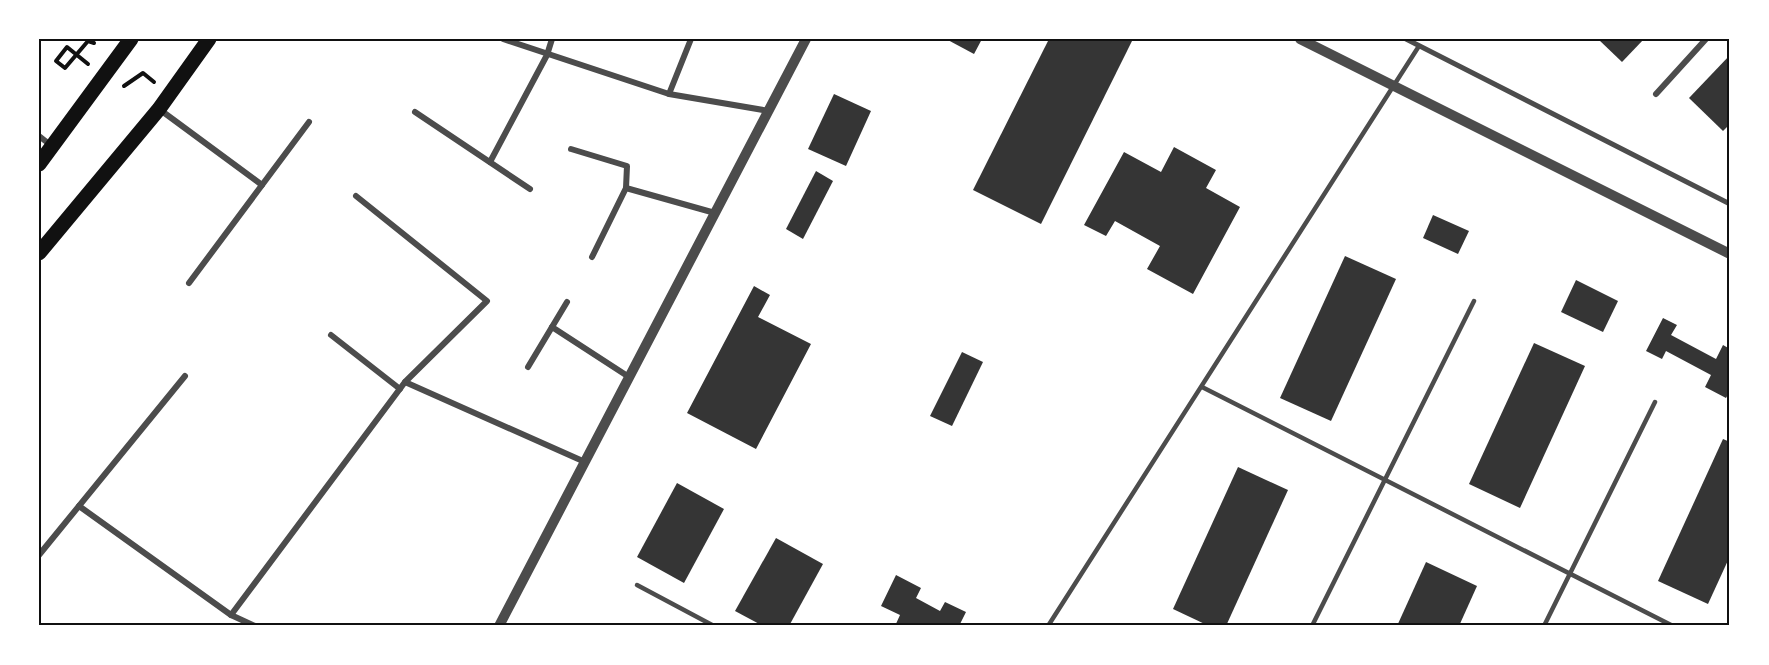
<svg xmlns="http://www.w3.org/2000/svg" width="1769" height="665" viewBox="0 0 1769 665" font-family="Signika,sans-serif">
  <style>
    .building { fill: #353535 }
    .lines { fill: none; stroke-linecap: round; stroke-linejoin: round }
    .path { stroke: #111; stroke-width: 4 }
    .service { stroke: #4c4c4c; stroke-width: 4.5 }
    .pedestrian { stroke: #4c4c4c; stroke-width: 5 }
    .minor { stroke: #4c4c4c; stroke-width: 6 }
    .tertiary { stroke: #4c4c4c; stroke-width: 10 }
    .primary { stroke: #111; stroke-width: 15 }
    .neatline { fill: none; stroke: #111; stroke-width: 2 }
  </style>
  <rect width="100%" height="100%" fill="#fff"/>
  <g class="building">
    <polygon points="946,39 982,39 974,54"/>
    <polygon points="1049,39 1133,39 1041,224 973,190"/>
    <polygon points="1598,39 1644,39 1622,62"/>
    <polygon points="1730,55 1730,124 1723,131 1689,98"/>
    <polygon points="834,94 871,111 846,166 808,149"/>
    <polygon points="1174,147 1216,170 1206,188 1240,207 1193,294 1147,269 1160,246 1115,221 1106,236 1084,225 1124,152 1161,172"/>
    <polygon points="816,171 833,181 803,239 786,229"/>
    <polygon points="1433,215 1469,231 1458,254 1423,238"/>
    <polygon points="1345,256 1396,279 1331,421 1280,398"/>
    <polygon points="1576,280 1618,301 1603,332 1561,312"/>
    <polygon points="754,286 770,295 758,317 811,344 756,449 687,413"/>
    <polygon points="1663,318 1677,325 1671,335 1716,359 1723,345 1730,349 1730,391 1726,398 1705,387 1711,375 1666,351 1662,359 1646,351"/>
    <polygon points="1534,343 1585,366 1520,508 1469,484"/>
    <polygon points="962,352 983,362 952,426 930,416"/>
    <polygon points="1723,439 1730,442 1730,556 1708,604 1658,581"/>
    <polygon points="1238,467 1288,490 1226,626 1209,626 1173,609"/>
    <polygon points="677,483 724,509 684,583 637,557"/>
    <polygon points="776,538 823,564 789,626 763,626 735,611"/>
    <polygon points="1426,562 1477,586 1459,626 1397,626"/>
    <polygon points="896,575 921,588 916,598 940,611 945,602 966,612 959,626 895,626 900,615 881,606"/>
  </g>
  <g class="lines">
    <g class="path">
      <polyline points="88,64 67,47 56,61 65,68 88,41 94,43"/>
      <polyline points="124,86 143,73 154,82"/>
    </g>
    <g class="service">
      <polyline points="1202,387 1673,626"/>
      <polyline points="637,585 714,626"/>
      <polyline points="1048,626 1419,46"/>
      <polyline points="1312,626 1474,301"/>
      <polyline points="1544,626 1655,402"/>
    </g>
    <polyline class="pedestrian" points="1406,39 1730,204"/>
    <g class="minor">
      <polyline points="503,39 669,94 769,111"/>
      <polyline points="669,94 691,39"/>
      <polyline points="1656,94 1706,39"/>
      <polyline points="159,109 262,185"/>
      <polyline points="415,112 530,189"/>
      <polyline points="39,136 53,147"/>
      <polyline points="571,149 627,166 626,188 715,213"/>
      <polyline points="490,162 547,55 552,39"/>
      <polyline points="592,257 626,188"/>
      <polyline points="189,283 309,122"/>
      <polyline points="552,327 629,377"/>
      <polyline points="331,335 400,389"/>
      <polyline points="528,367 567,302"/>
      <polyline points="405,382 585,462"/>
      <polyline points="79,506 231,615 255,626"/>
      <polyline points="39,555 185,376"/>
      <polyline points="231,615 405,382 487,301 356,196"/>
    </g>
    <g class="tertiary">
      <polyline points="1300,39 1730,254"/>
      <polyline points="499,626 806,39"/>
    </g>
    <g class="primary">
      <polyline points="39,164 131,39"/>
      <polyline points="39,253 159,109 209,39"/>
    </g>
  </g>
  <rect width="1769" height="665" fill="none" stroke="#ffffff" stroke-width="81"/>
  <rect x="40" y="40" width="1688" height="584" class="neatline"/>
</svg>
